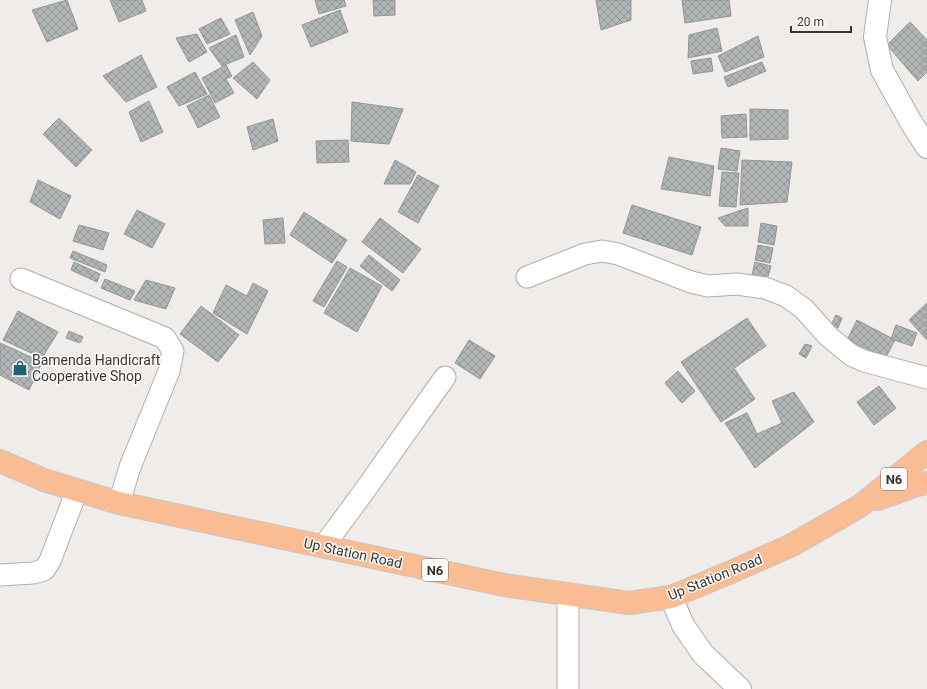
<svg xmlns="http://www.w3.org/2000/svg" width="927" height="689" viewBox="0 0 927 689" font-family="Roboto,sans-serif">
  <style>
    .building { fill: url(#building-cross-hatch); stroke: #929697 }
    .lines { fill: none; stroke-linecap: round; stroke-linejoin: round }
    .street-casing { stroke: #b0adac; stroke-width: 23 }
    .secondary-casing { stroke: #b0adac; stroke-width: 24 }
    .highway-casing { stroke: #c7c7c6; stroke-width: 24 }
    .street { stroke: #fff; stroke-width: 21 }
    .secondary { stroke: #fff; stroke-width: 22 }
    .highway { stroke: #f9bc93; stroke-width: 22 }
    .labels { text-anchor: middle; dominant-baseline: central; stroke-width: 3; stroke-linejoin: round; paint-order: stroke }
    .shield { fill: #fdfaf8; stroke: #727170; stroke-width: 1 }
    .shield-label { font-size: 13px; font-weight: bold; fill: #373635 }
    .poi-label { font-size: 14px; fill: #373635; stroke: #fdfaf8; text-anchor: start }
    .street-label { font-size: 14px; fill: #373635; stroke: #fdfaf8 }
  </style>
  <defs>
    <pattern id="building-cross-hatch" width="8" height="8" patternUnits="userSpaceOnUse"><rect width="8" height="8" fill="#b2b5b6"/><path d="M0 0l8 8M0 8l8-8" fill="none" stroke="#929495"/></pattern>
  </defs>
  <rect width="100%" height="100%" fill="#efecea"/>
  <g class="building">
    <polygon points="67,0 78,29 47,42 32,10"/>
    <polygon points="110,0 142,0 146,11 119,22"/>
    <polygon points="315,0 344,0 346,6 319,14"/>
    <polygon points="373,0 395,0 395,15 374,16"/>
    <polygon points="596,0 631,0 631,20 601,30"/>
    <polygon points="682,0 729,0 731,16 685,23"/>
    <polygon points="340,10 348,32 311,47 302,25"/>
    <polygon points="253,12 262,36 250,55 235,20"/>
    <polygon points="221,18 230,34 207,44 199,29"/>
    <polygon points="910,22 927,40 927,72 918,81 887,45"/>
    <polygon points="717,28 722,51 688,58 689,35"/>
    <polygon points="197,34 207,52 189,62 176,38"/>
    <polygon points="236,35 244,57 222,66 209,48"/>
    <polygon points="758,36 764,57 725,72 718,56"/>
    <polygon points="141,55 157,87 126,102 103,76"/>
    <polygon points="711,58 713,71 693,74 691,61"/>
    <polygon points="253,62 270,80 257,99 233,78"/>
    <polygon points="762,62 766,71 728,87 724,77"/>
    <polygon points="226,65 232,76 226,79 234,93 215,103 202,78"/>
    <polygon points="195,72 207,94 179,106 167,87"/>
    <polygon points="209,95 220,117 198,128 187,106"/>
    <polygon points="149,101 163,132 141,142 129,112"/>
    <polygon points="352,102 403,109 389,144 351,141"/>
    <polygon points="750,109 788,110 788,139 750,140"/>
    <polygon points="746,114 747,137 722,138 721,116"/>
    <polygon points="59,118 92,150 76,167 43,134"/>
    <polygon points="273,119 278,141 253,150 247,127"/>
    <polygon points="348,140 349,162 317,163 316,141"/>
    <polygon points="721,148 740,151 737,171 718,169"/>
    <polygon points="669,157 714,166 710,196 661,189"/>
    <polygon points="395,160 416,172 410,184 384,184"/>
    <polygon points="742,160 792,162 787,202 740,205"/>
    <polygon points="722,172 739,173 736,207 719,206"/>
    <polygon points="418,175 439,186 418,223 398,212"/>
    <polygon points="38,180 71,196 60,219 30,202"/>
    <polygon points="632,205 701,227 692,255 623,233"/>
    <polygon points="748,208 748,226 725,226 718,218"/>
    <polygon points="137,210 165,224 152,248 124,234"/>
    <polygon points="304,212 347,240 332,263 290,235"/>
    <polygon points="283,218 285,243 265,244 263,220"/>
    <polygon points="380,218 421,249 403,273 362,242"/>
    <polygon points="761,223 777,226 774,245 758,242"/>
    <polygon points="79,225 109,233 103,250 73,241"/>
    <polygon points="758,245 773,248 770,263 755,260"/>
    <polygon points="73,251 107,265 105,272 70,258"/>
    <polygon points="369,255 400,280 392,291 360,266"/>
    <polygon points="337,261 347,267 324,307 313,301"/>
    <polygon points="74,262 100,274 97,282 71,270"/>
    <polygon points="755,262 771,266 766,283 751,279"/>
    <polygon points="350,268 382,286 357,332 324,313"/>
    <polygon points="105,279 135,291 130,300 101,288"/>
    <polygon points="146,280 175,288 166,309 134,300"/>
    <polygon points="253,283 268,291 247,334 213,313 226,285 247,296"/>
    <polygon points="927,303 927,340 909,320"/>
    <polygon points="201,306 239,335 218,362 180,334"/>
    <polygon points="18,311 58,332 42,358 3,340"/>
    <polygon points="836,315 842,318 838,328 831,325"/>
    <polygon points="747,318 766,346 734,368 755,399 721,422 681,362"/>
    <polygon points="857,320 895,340 886,357 847,340"/>
    <polygon points="896,325 917,333 912,346 891,339"/>
    <polygon points="69,331 83,337 80,343 66,338"/>
    <polygon points="469,340 495,356 480,379 455,363"/>
    <polygon points="0,343 42,362 29,390 0,375"/>
    <polygon points="805,344 812,346 806,358 799,354"/>
    <polygon points="678,371 695,391 682,403 665,383"/>
    <polygon points="879,386 896,408 874,425 857,402"/>
    <polygon points="794,392 814,422 755,468 725,423 747,413 757,434 782,423 772,401"/>
  </g>
  <g class="lines">
    <g class="street-casing">
      <g id="street">
        <polyline points="527,277 585,254 602,251 618,254 691,282 708,286 737,284 765,288 786,296 804,309 828,336 851,355 864,361 927,378"/>
        <polyline points="21,279 165,338 173,351 169,371 130,467 119,503"/>
        <polyline points="323,547 365,490 445,377"/>
        <polyline points="0,575 33,573 44,570 50,561 77,490"/>
        <polyline points="568,595 568,689"/>
      </g>
    </g>
    <g class="secondary-casing">
      <g id="secondary">
        <polyline points="880,0 875,37 882,70 912,124 927,147"/>
        <polyline points="671,597 683,625 703,654 740,689"/>
      </g>
    </g>
    <g class="highway-casing">
      <g id="highway">
        <polyline points="0,461 44,480 119,503 504,585 629,603 671,597 731,572 792,545 860,506 927,452"/>
        <polyline points="878,499 917,485 927,483"/>
      </g>
    </g>
    <use href="#street" class="street"/>
    <use href="#secondary" class="secondary"/>
    <use href="#highway" class="highway"/>
  </g>
  <defs>
    <g id="shop-bare" transform="scale(1.2)"><path d="M-5-2.5h2.3a2.7 3.5 0 0 1 5.4 0H5L5.5 6h-11ZM-1.5-2.5h3a1.5 2.3 0 0 0-3 0Z" fill="#1f6375" stroke="#fdfaf8" stroke-width="2.5" paint-order="stroke"/></g>
  </defs>
  <g fill-rule="evenodd">
    <use href="#shop-bare" x="20" y="368"/>
  </g>
  <g class="labels">
    <g class="shield">
      <rect x="881" y="468" width="26" height="22" rx="3"/>
      <rect x="422" y="559" width="26" height="22" rx="3"/>
    </g>
    <g class="shield-label">
      <text x="894" y="479">N6</text>
      <text x="435" y="570">N6</text>
    </g>
    <g class="poi-label">
      <text x="32" y="360">Bamenda Handicraft<tspan x="32" dy="16">Cooperative Shop</tspan></text>
    </g>
    <g class="street-label">
      <text transform="translate(353 553) rotate(12)">Up Station Road</text>
      <text transform="translate(715 577) rotate(-22)">Up Station Road</text>
    </g>
  </g>
  <path d="M791 26v6h60v-6" fill="none" stroke="#373635" stroke-width="2"/>
  <text x="797" y="26" font-size="12" fill="#373635" stroke="#fdfaf8" stroke-width="3" paint-order="stroke">20 m</text>
</svg>
